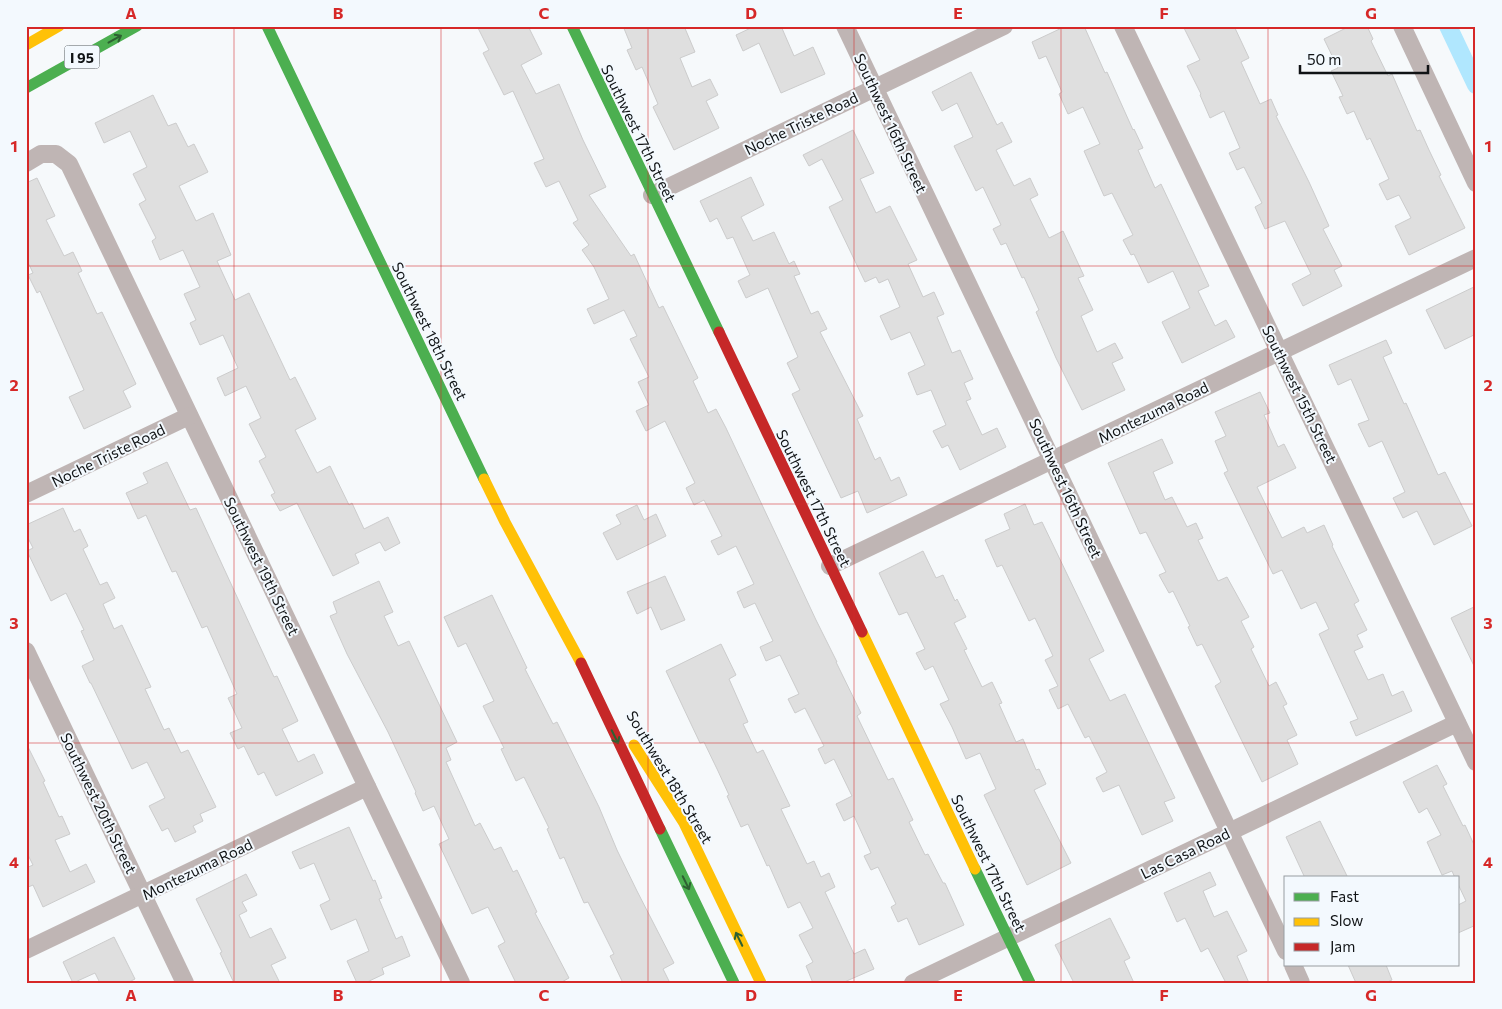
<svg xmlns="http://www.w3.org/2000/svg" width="1502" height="1009" viewBox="0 0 1502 1009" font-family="Commissioner,sans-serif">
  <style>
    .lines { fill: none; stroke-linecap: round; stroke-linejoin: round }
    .canal { stroke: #b0e7fe; stroke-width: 18 }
    .building { fill: #dfdfdf; stroke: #ccc }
    .street { stroke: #bfb5b4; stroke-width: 18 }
    .fast { stroke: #4caf50; stroke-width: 11 }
    .slow { stroke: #ffc107; stroke-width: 11 }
    .jam { stroke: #c62828; stroke-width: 11 }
    .oneway { stroke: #2e6132 }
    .grid { fill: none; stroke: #d62828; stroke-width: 1; stroke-opacity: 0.55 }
    .labels { text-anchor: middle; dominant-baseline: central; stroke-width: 4; stroke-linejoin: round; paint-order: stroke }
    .shield { fill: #f3f9fe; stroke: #54585b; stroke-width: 1 }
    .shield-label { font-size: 14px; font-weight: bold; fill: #101315 }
    .street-label { font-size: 15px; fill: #101315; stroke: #f3f9fe }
    .neatline { fill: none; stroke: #d62828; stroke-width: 2 }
    .grid-label { font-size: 16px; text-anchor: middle; font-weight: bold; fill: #d62828 }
  </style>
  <rect width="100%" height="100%" fill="#f6f9fb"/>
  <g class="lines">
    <polyline class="canal" points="1448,26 1476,85"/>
  </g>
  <g class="building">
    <polygon points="477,26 528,26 542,54 521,65 536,94 559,84 583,140 606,187 589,195 631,256 634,254 659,308 663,306 698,378 693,381 708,413 716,409 726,428 816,620 837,662 836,662 861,713 857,716 888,780 893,778 913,820 909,822 925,855 928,854 943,883 945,883 964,925 919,945 907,918 898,922 891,907 896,904 878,867 871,870 864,856 871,853 854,816 844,821 836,804 852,796 834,759 825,764 818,749 824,746 805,708 795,713 788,699 799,694 780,655 766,661 760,647 773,641 755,603 744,608 737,592 754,584 736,546 718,555 711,541 722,536 704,500 694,505 686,488 695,483 665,421 646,431 636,411 649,405 638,382 649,377 630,339 637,336 624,310 594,324 587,309 609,299 594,267 582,250 589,245 573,223 578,220 559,181 546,187 534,163 544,159 513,91 504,95 483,53 489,50"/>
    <polygon points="623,26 684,26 695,52 680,58 692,87 710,79 718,95 706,101 719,128 674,150 653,107 658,104 642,67 636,70 627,50 632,48"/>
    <polygon points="755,26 781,26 794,56 813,47 825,74 781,93 759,43 743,51 736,35"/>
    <polygon points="1066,26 1084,26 1105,73 1107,72 1133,130 1134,129 1143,148 1138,150 1155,188 1161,184 1209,286 1198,291 1215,326 1226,320 1235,337 1182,363 1162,322 1190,308 1173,271 1148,283 1134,254 1131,255 1123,240 1133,235 1112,193 1104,196 1084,151 1100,144 1083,107 1068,114 1059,94 1062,92 1046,56 1039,59 1032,42"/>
    <polygon points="1183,26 1234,26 1249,58 1241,62 1260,104 1271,99 1278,115 1276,116 1309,182 1329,226 1323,229 1342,266 1334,270 1342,286 1303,306 1292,284 1311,274 1285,221 1265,229 1255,207 1262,203 1244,167 1237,170 1229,153 1240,148 1224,111 1210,118 1200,95 1201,94 1187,66 1200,60"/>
    <polygon points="1350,26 1367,26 1373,39 1371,41 1388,76 1392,74 1417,131 1420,130 1429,150 1441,175 1439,176 1465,228 1409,255 1395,226 1411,218 1399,195 1387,200 1379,184 1389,179 1370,138 1367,140 1354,111 1347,114 1339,97 1343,96 1331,71 1338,68 1324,39"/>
    <polygon points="971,72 997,125 1002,122 1012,142 996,150 1014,186 1030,178 1038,195 1030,199 1049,238 1063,231 1084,276 1078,278 1093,310 1081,316 1097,352 1115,343 1123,358 1112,363 1125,390 1082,410 1056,358 1036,312 1039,310 1024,277 1022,278 1006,243 1001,245 993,229 1001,225 983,187 976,191 954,146 973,137 957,103 942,111 932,92"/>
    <polygon points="153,95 168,126 176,123 188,147 194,144 208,172 179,186 196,221 213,213 231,255 217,261 235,300 249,293 290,380 295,377 316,419 295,430 317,473 330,466 349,505 352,503 364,529 388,517 400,543 385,551 380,542 355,554 359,563 333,576 297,503 280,511 271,495 275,493 259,461 266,457 249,424 261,418 246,386 225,396 217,378 238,368 223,335 200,345 190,323 196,320 184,294 200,287 183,250 160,260 152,241 156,238 139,204 146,200 133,174 147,167 130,131 104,143 95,123"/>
    <polygon points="853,130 874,173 860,179 876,213 890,206 917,260 908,264 923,297 934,292 944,314 937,317 952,353 960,350 973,379 964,383 971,399 966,401 982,435 997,428 1006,447 960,470 948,445 942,448 933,431 946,425 931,390 917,395 908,373 925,365 910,332 891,340 880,316 900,307 888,279 879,283 876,277 865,282 829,207 843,200 822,159 809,166 803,155"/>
    <polygon points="751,177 764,205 741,217 753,241 774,232 789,264 794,261 800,274 794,276 811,314 818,311 827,329 820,332 863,416 857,419 875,460 880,457 891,481 899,477 907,495 867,513 858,491 841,498 792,394 800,390 787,363 798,357 768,288 746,298 738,281 750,275 733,237 727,239 717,218 710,222 700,201"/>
    <polygon points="37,178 55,216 46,220 64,256 73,252 82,271 78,273 97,314 102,312 136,384 123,391 131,407 84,429 69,397 84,390 40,291 37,293 28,275 33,273 26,258 26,183"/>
    <polygon points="1476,286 1476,334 1445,349 1426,310"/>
    <polygon points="1386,340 1392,353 1383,357 1404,404 1406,403 1438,475 1445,472 1472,526 1434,545 1417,511 1403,518 1393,498 1405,492 1382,441 1369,447 1358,424 1369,420 1351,379 1338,385 1329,365"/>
    <polygon points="1260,392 1270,413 1264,415 1278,447 1284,444 1296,468 1257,487 1282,538 1304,527 1307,533 1324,525 1333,545 1332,546 1359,601 1354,604 1367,630 1357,635 1363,647 1354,651 1368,680 1383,674 1392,696 1403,691 1412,711 1356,736 1350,722 1358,719 1319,634 1329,629 1316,602 1301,609 1282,570 1273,574 1224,473 1228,471 1215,441 1226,436 1215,412"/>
    <polygon points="1162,439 1173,463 1153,472 1165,500 1172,497 1187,527 1196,523 1203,538 1198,540 1218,581 1227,577 1249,617 1241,621 1254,647 1251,649 1269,686 1276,682 1287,704 1283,706 1297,735 1287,740 1298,764 1262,782 1215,686 1221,682 1202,644 1197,646 1188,627 1190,626 1173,591 1169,593 1159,575 1166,572 1146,532 1140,534 1108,463"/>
    <polygon points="167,462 190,510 196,508 274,677 277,676 298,721 282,729 298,762 314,754 323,773 276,796 264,772 258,775 244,746 238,749 230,733 242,728 228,698 237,694 207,626 202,628 176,571 172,572 146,515 138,519 126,493 148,483 143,473"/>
    <polygon points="1025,504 1034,525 1042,522 1104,651 1089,659 1110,701 1125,694 1175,798 1164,802 1173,821 1142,835 1119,785 1103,792 1096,778 1107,772 1089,736 1085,738 1068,704 1058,709 1049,690 1058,686 1045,660 1053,656 1035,618 1029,621 1002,565 997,567 985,540 1010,529 1004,514"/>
    <polygon points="637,505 644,520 656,514 666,536 617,560 603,533 621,524 616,515"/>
    <polygon points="63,508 74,532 80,529 88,546 83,549 100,585 107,582 115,598 103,604 114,629 122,625 151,687 145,689 164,730 169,728 181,753 188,750 216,807 200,814 203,821 193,826 196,832 175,842 168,828 162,831 149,806 165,798 147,762 132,769 91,683 90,683 82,666 94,660 81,631 84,630 66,593 51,601 27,551 33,548 26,534 26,525"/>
    <polygon points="923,551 936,578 943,575 955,601 957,599 966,617 954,623 967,649 964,650 982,687 992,682 1002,703 999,704 1016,742 1023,739 1036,770 1039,769 1046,784 1034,790 1071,863 1027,885 984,795 996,789 980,753 966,759 952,727 940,704 949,700 933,666 925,670 916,653 925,649 907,612 899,615 879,573"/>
    <polygon points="665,576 685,620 661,630 651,607 637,614 627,592"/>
    <polygon points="379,581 393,612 384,616 398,646 409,641 457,742 446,748 451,760 446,762 475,826 480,823 494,850 501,847 513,872 517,870 537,912 535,913 569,978 560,983 516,983 498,946 505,942 488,907 472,914 439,844 449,839 434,806 423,811 415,793 416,792 388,732 347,654 330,616 337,613 333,602"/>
    <polygon points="492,595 527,668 525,669 553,724 557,722 599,807 617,850 637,891 674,963 663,969 670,983 623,983 610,956 614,954 588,902 584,903 564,857 560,859 547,829 549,828 524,777 516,781 501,749 504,748 483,706 494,701 466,643 458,647 444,617"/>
    <polygon points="1476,606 1476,670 1451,618"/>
    <polygon points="721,644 736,675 729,679 748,722 743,724 757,753 763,750 790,806 781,809 807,864 814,861 821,877 829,873 835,887 825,892 854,954 865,949 874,969 842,983 813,983 806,966 813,962 799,935 813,928 800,902 788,908 769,865 767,866 748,824 741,827 727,796 729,795 718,771 704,742 700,743 666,671"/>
    <polygon points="26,743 45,781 43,782 59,817 62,816 70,834 55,840 70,872 86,864 95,882 43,907 33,885 26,888 26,868 33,865 26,851"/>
    <polygon points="1437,765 1447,784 1443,786 1463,826 1465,825 1476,849 1476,925 1458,933 1458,905 1466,901 1458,884 1458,878 1455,878 1452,871 1442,875 1427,842 1441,835 1427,808 1419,813 1403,782"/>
    <polygon points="1320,821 1348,878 1305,878 1286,837"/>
    <polygon points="349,827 373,881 375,880 382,898 379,899 396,939 402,936 410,956 382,968 384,974 365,983 357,983 347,961 369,951 356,919 331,930 320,905 330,900 314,863 300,869 292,852"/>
    <polygon points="1210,872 1216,885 1203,891 1214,917 1227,911 1247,951 1237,956 1249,983 1226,983 1208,948 1201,952 1185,918 1177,922 1164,893"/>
    <polygon points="246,874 257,895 242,902 247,911 239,915 250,938 271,928 286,958 271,965 280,983 234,983 220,953 222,952 196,899"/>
    <polygon points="1110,918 1130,958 1124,961 1134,983 1074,983 1055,945"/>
    <polygon points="114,937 135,979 127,983 100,983 95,973 73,983 63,962"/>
    <polygon points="1348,965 1386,965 1392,980 1385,983 1356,983"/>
  </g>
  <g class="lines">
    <g class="street">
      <polyline points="845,26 1286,951"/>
      <polyline points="1123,26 1476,762"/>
      <polyline points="1402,26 1476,183"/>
      <polyline points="26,163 41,154 56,154 69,164 461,983"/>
      <polyline points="652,195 1004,26"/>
      <polyline points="26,494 189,416"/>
      <polyline points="830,566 1476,258"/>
      <polyline points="26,651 185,983"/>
      <polyline points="26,950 367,787"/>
      <polyline points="1293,965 1301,983"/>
      <polyline points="913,983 1457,723"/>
    </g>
    <g class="fast">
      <polyline points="267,26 484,479"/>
      <polyline points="572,26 719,332"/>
      <polyline points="26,88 137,26"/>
      <polyline points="660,829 734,983"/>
      <polyline points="975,869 1030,983"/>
    </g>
    <g class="slow">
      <polyline points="26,45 59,26"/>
      <polyline points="484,479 505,522 581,663"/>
      <polyline points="862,632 975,869"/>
      <polyline points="634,745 684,823 761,983"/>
    </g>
    <g class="jam">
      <polyline points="719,332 862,632"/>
      <polyline points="581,663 660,829"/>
    </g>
  </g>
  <defs><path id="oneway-shaft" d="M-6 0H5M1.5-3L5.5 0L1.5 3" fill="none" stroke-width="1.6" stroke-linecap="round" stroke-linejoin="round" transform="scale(1.25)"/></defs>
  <g class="oneway">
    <use href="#oneway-shaft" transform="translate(115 39) rotate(-29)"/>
    <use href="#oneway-shaft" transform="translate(615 737) rotate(64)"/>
    <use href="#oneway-shaft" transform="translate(686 883) rotate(64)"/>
    <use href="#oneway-shaft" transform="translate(739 939) rotate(-116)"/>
  </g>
  <path class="grid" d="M 234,26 L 234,983M 441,26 L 441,983M 648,26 L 648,983M 854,26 L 854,983M 1061,26 L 1061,983M 1268,26 L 1268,983M 26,266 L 1476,266M 26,504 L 1476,504M 26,743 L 1476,743"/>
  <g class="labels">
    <rect class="shield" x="64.5" y="45.5" width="35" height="23" rx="4"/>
    <g class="shield-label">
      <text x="82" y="57">I 95</text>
    </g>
    <g class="street-label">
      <text transform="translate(801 123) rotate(-26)">Noche Triste Road</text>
      <text transform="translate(891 123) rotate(65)">Southwest 16th Street</text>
      <text transform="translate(639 133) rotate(64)">Southwest 17th Street</text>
      <text transform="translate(430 331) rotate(64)">Southwest 18th Street</text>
      <text transform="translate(1300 394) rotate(64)">Southwest 15th Street</text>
      <text transform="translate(1153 412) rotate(-26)">Montezuma Road</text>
      <text transform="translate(108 455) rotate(-26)">Noche Triste Road</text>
      <text transform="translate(1066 488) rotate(65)">Southwest 16th Street</text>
      <text transform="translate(814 498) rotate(64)">Southwest 17th Street</text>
      <text transform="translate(262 566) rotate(64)">Southwest 19th Street</text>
      <text transform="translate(670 777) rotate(59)">Southwest 18th Street</text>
      <text transform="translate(99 803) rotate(64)">Southwest 20th Street</text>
      <text transform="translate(1185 853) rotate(-26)">Las Casa Road</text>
      <text transform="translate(989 863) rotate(64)">Southwest 17th Street</text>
      <text transform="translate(197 869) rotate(-26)">Montezuma Road</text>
    </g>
  </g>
  <rect width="1502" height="1009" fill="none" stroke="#f3f9fe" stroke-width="55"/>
  <rect x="1284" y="876" width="175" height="90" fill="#f3f9fe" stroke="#989da1"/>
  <rect x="1294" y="893" width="25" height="8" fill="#4caf50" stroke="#989da1"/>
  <text x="1330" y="902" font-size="15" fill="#101315">Fast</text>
  <rect x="1294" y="918" width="25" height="8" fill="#ffc107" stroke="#989da1"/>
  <text x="1330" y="926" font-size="15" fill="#101315">Slow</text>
  <rect x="1294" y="943" width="25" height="8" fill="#c62828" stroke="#989da1"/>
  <text x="1330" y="952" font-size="15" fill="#101315">Jam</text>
  <path d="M1300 65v8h128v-8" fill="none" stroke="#101315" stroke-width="2.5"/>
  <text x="1307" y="65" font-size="15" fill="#101315" stroke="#f3f9fe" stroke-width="4" paint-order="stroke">50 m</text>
  <rect x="28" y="28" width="1446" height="954" class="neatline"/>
  <g class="grid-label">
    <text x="131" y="19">A</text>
    <text x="338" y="19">B</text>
    <text x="544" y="19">C</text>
    <text x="751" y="19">D</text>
    <text x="958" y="19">E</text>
    <text x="1164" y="19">F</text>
    <text x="1371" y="19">G</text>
    <text x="14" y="152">1</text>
    <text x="1488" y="152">1</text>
    <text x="14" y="391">2</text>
    <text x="1488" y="391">2</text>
    <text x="14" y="629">3</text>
    <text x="1488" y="629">3</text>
    <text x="14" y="868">4</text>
    <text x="1488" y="868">4</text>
    <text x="131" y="1001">A</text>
    <text x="338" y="1001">B</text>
    <text x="544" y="1001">C</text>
    <text x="751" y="1001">D</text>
    <text x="958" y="1001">E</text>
    <text x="1164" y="1001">F</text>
    <text x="1371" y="1001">G</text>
  </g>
</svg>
